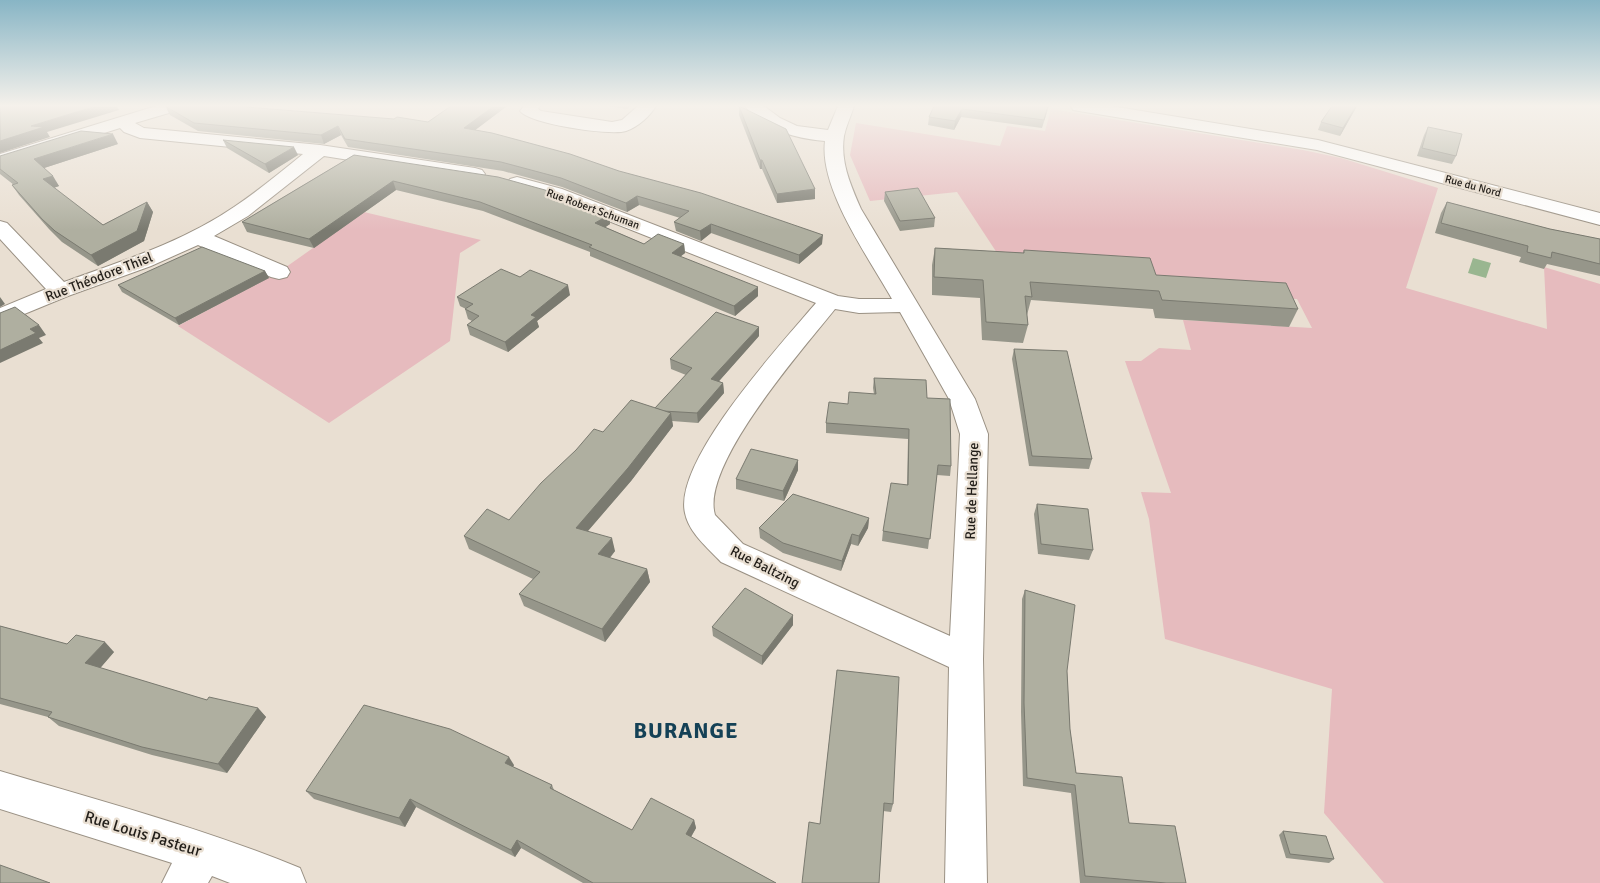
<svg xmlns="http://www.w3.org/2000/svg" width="1600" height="883" viewBox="0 0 1600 883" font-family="Signika,sans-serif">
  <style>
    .green { fill: #e6bbbe }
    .water { fill: #99b690 }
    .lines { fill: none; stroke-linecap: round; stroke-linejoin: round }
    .street-casing { stroke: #9a9184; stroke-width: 2 }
    .street { fill: #fff; fill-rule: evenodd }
    .wall { fill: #96968a }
    .shaded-wall { fill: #7a7a70 }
    .building { fill: #afafa0; stroke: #7a7a70 }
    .labels { text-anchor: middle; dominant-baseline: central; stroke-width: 4.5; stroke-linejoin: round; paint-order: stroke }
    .far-street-label { font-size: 11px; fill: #221e19; stroke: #e9dfd2 }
    .street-label { font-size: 14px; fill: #221e19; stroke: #e9dfd2 }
    .near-street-label { font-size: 16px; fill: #221e19; stroke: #e9dfd2 }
    .near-district-label { font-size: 22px; font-weight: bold; letter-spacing: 1px; fill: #144156; stroke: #e9dfd2 }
  </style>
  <rect width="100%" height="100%" fill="#e9dfd2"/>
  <g class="green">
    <polygon points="1051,109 1303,150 1341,158 1438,188 1406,288 1547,329 1544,267 1600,284 1600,883 1384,883 1324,813 1332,689 1165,639 1149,519 1141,492 1171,493 1125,361 1141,361 1159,348 1191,350 1183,320 1312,328 1297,299 1149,293 999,256 957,192 870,201 850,155 856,123 1000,146 1007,126 1045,131"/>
    <polygon points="364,212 481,240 460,253 450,341 329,423 178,326 279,272"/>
  </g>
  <polygon class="water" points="1473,258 1491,263 1486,278 1468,273"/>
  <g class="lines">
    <g class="street-casing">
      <g id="street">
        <path d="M 156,106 L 181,106 L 179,110 L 135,123 L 144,128 L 320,145 L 475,168 L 482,170 L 485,174 L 482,178 L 475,180 L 324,156 L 248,216 L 214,236 L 287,267 L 290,272 L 287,277 L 279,279 L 271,277 L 198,245 L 151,266 L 68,296 L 0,324 L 0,308 L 46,289 L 0,239 L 0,221 L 7,223 L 64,282 C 122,261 183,242 234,207 C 258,191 281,172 303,154 L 140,138 L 124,132 L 120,128 L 0,166 L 0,154 Z"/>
        <path d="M 524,106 L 540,106 L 538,109 L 541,111 L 612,122 L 622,120 L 638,106 L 656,106 C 650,116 638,127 626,131 C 610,136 530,124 520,111 Z"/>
        <path d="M 745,106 L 764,106 L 780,118 L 797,126 L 828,130 L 838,106 L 854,106 C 851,116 846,126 844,136 C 840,162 851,186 861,209 L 975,399 L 988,434 L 983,659 L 987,883 L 945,883 L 949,667 L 721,562 C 708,548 689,533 685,513 C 673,461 782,343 816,303 L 548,197 L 510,187 L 507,183 L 510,179 L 517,177 L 562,189 L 838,296 L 859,299 L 892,299 C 869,258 819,189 825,141 C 798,139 761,130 745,106 ZM 835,309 L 859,313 L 900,312 L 949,399 L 960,434 L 950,636 L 743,544 L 715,515 C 700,465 804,348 835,309 Z"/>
        <polygon points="1071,106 1111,106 1318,140 1600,213 1600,225 1317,150 1079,111 1073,110"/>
        <path d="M 0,771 C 100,801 203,828 300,868 L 306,883 L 230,883 L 212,876 L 208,883 L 162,883 L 172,863 L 0,809 Z"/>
      </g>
    </g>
    <use href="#street" class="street"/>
  </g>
  <g class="wall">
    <polygon points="165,106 394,119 428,122 451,106 507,106 475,130 822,244 799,264 711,233 701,241 676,231 674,222 680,218 639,205 627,212 562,187 503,171 348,147 341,135 324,144 198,131 170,115"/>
    <polygon points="609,106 630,106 627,109"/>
    <polygon points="739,106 815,199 777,203 762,169 760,169 739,115"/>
    <polygon points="934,106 1049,106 1042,128 961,117 954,130 928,125 929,117"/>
    <polygon points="1332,106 1357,106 1340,136 1318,130 1321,122"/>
    <polygon points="1428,127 1456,156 1452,164 1417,156 1424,135"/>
    <polygon points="223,140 298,155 269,173 227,148"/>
    <polygon points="118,144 44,168 59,186 54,188 103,225 147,202 153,212 144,241 98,266 62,242 49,229 19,195 12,185 14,185 0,174 0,156"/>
    <polygon points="354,155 609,215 610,224 605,227 644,244 684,244 685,253 680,257 758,296 735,316 590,256 590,252 483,211 396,190 314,248 247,232 242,222"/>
    <polygon points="885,192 935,218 934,227 900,231 884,201"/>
    <polygon points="1447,202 1550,229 1600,239 1600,276 1547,264 1544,269 1519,262 1521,257 1435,233 1441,213"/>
    <polygon points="935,248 1023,253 1024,250 1156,275 1298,309 1289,327 1155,318 1153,309 1031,300 1027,315 1028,325 1023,343 982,340 980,298 932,295 932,265"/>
    <polygon points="265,271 269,278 179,325 122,292 118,285"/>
    <polygon points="520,277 570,295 537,321 539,327 508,352 470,335 467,325 472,321 468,319 465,309 466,309 460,306 457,297"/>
    <polygon points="759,336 719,381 723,383 724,393 698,423 672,421 673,426 631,481 588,531 615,551 610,558 647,569 650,582 605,642 524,606 519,594 533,579 469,549 464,536 509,520 603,432 655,408 686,375 671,369 670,359"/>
    <polygon points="1014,349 1092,459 1089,469 1029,466 1012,359"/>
    <polygon points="874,378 927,398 951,466 950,476 937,475 928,549 882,541 883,531 907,485 908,439 826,433 826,423 848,404 874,394 873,388"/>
    <polygon points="798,460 798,470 784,501 736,489 736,479"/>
    <polygon points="1037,504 1093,550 1089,560 1038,554 1034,514"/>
    <polygon points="869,518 868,528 858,546 851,544 841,571 783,553 760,538 759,528"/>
    <polygon points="1025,590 1067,671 1070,729 1076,773 1129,823 1186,883 1080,883 1071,793 1023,786 1021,712 1022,599"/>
    <polygon points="793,625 762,665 713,636 712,627"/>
    <polygon points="0,626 67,644 114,652 100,668 207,700 258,708 266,717 227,773 152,755 59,726 48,717 0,704"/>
    <polygon points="837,670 893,804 891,812 883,811 820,824"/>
    <polygon points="514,765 513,767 552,785 554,790 632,830 694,820 696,828 691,837 776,883 583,883 521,848 515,857 416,807 405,827 314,799 306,791"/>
    <polygon points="1283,831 1334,859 1329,863 1286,858 1279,835"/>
  </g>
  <g class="shaded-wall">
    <polygon points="96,106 117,106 119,110 47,132 50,137 0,153 0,141 31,126"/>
    <polygon points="494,106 507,106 466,137 464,128"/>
    <polygon points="1356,106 1357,106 1340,136 1343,128"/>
    <polygon points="962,109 961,117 954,130 955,121"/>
    <polygon points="338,126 341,135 324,144 321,135"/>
    <polygon points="113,134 118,144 41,169 34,159"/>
    <polygon points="294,147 298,155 269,173 265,164"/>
    <rect x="760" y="160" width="2" height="9"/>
    <polygon points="53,176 59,186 50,189 43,179"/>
    <polygon points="393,181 396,190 314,248 309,239"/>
    <polygon points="815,189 815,199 777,203 777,194"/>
    <polygon points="637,196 639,205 627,212 626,203"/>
    <polygon points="147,202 153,212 144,241 98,266 91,255"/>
    <polygon points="609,215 610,224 597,233 595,223"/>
    <polygon points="711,224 711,233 701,241 700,231"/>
    <polygon points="823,235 822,244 799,264 799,255"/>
    <polygon points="684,244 685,253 673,262 672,253"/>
    <polygon points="265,271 269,278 179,325 175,318"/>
    <polygon points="568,285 570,295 537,321 539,327 508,352 505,342 531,315"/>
    <polygon points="758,287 758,296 735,316 734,306"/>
    <polygon points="0,297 5,304 0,307"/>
    <polygon points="39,325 46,335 39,338 43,343 0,363 0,350 30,329"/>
    <polygon points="759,327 759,336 712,389 711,379"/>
    <polygon points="723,383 724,393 698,423 697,413"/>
    <polygon points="671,413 673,426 631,481 580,540 576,528"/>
    <polygon points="798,460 798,470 784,501 783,491"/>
    <polygon points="869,518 868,528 858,546 859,536"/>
    <polygon points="852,534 851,544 841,571 842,561"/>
    <polygon points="612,538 615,551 602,567 598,554"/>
    <polygon points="647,569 650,582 605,642 602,629"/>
    <polygon points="793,615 793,625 762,665 762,656"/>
    <polygon points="105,642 114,652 96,673 85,663"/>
    <polygon points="258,708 266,717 227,773 218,764"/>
    <polygon points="509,757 514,765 510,772 505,763"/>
    <polygon points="410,799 416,807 405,827 399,818"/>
    <polygon points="694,820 696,828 688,842 686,834"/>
    <polygon points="517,840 521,848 515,857 511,850"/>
  </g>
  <g class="building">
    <polygon points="0,106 96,106 31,126 44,127 0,141"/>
    <polygon points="165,106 234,106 394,119 397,117 428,122 451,106 494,106 464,128 492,133 570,154 619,171 701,193 823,235 799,255 711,224 700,231 674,222 689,211 637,196 626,203 561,178 501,162 345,139 338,126 321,135 194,123"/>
    <polygon points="739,106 786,129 815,189 777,194 762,160 760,160"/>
    <polygon points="934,106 1048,106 1044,120 962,109 955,121 929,117"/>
    <polygon points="1332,106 1356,106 1343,128 1321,122"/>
    <polygon points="1428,127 1462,134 1456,156 1422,148"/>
    <polygon points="81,131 113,134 34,159 53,176 43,179 103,225 147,202 137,231 91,255 55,231 42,219 12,185 18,183 0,169 0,156"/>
    <polygon points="223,140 294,147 265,164"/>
    <polygon points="354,155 498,177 545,190 609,215 595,223 644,244 658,234 684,244 672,253 758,287 734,306 589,247 592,245 480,202 393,181 309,239 242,222"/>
    <polygon points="918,188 935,218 900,221 885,192"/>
    <polygon points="1447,202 1550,229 1600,239 1600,264 1552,252 1551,258 1527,252 1528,246 1441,223"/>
    <polygon points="202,247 265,271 175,318 118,285"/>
    <polygon points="935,248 1024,253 1024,250 1150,258 1156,275 1286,283 1298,309 1162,300 1159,291 1030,282 1032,297 1025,296 1028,325 986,322 983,280 934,277"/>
    <polygon points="501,269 520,277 530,270 568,285 531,315 536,317 505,342 467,325 479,316 465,309 473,304 457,297"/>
    <polygon points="15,307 39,325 30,329 36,333 0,350 0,313"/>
    <polygon points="716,312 759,327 711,379 723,383 697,413 663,411 655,408 692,368 670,359"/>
    <polygon points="1014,349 1067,351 1092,459 1032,456"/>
    <polygon points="874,378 926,380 927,398 950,399 951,466 938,465 930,539 883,531 891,483 908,485 909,429 826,423 829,402 848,404 849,392 876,394"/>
    <polygon points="631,400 671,413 628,468 576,528 612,538 598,554 647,569 602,629 519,594 540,572 464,536 487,509 509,520 541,483 576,450 594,429 603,432"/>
    <polygon points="751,449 798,460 783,491 736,479"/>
    <polygon points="793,494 869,518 859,536 852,534 842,561 783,543 759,528"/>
    <polygon points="1037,504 1088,509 1093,550 1041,544"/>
    <polygon points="745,588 793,615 762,656 712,627"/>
    <polygon points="1025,590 1075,605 1067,671 1070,729 1076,773 1122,777 1129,823 1175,826 1186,883 1166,883 1085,876 1075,785 1027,778 1024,703"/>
    <polygon points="0,626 67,644 76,635 105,642 85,663 207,700 209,697 258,708 218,764 142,747 48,717 52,712 0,698"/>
    <polygon points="837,670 899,677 893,804 884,803 879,883 802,883 809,822 820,824"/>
    <polygon points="364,705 450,729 509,757 505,763 552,785 550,788 632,830 651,798 694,820 686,834 776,883 593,883 517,840 511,850 410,799 399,818 306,791"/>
    <polygon points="1283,831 1326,836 1334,859 1290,854"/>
    <polygon points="0,865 50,883 0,883"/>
  </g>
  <linearGradient id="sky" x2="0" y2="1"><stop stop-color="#88b5c5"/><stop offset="0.46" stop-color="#f5f1eb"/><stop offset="1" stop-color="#f5f1eb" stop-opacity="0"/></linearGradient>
  <rect width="1600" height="230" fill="url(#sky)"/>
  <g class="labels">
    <g class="far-street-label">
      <text transform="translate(1473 186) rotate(15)">Rue du Nord</text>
      <text transform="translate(593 209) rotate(20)">Rue Robert Schuman</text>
    </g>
    <g class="street-label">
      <text transform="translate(99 277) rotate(-21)">Rue Théodore Thiel</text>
      <text transform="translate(972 491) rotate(-88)">Rue de Hellange</text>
      <text transform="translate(765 567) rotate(27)">Rue Baltzing</text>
    </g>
    <g class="near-street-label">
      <text transform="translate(143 834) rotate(17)">Rue Louis Pasteur</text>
    </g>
    <g class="near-district-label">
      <text x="686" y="730">BURANGE</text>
    </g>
  </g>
</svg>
